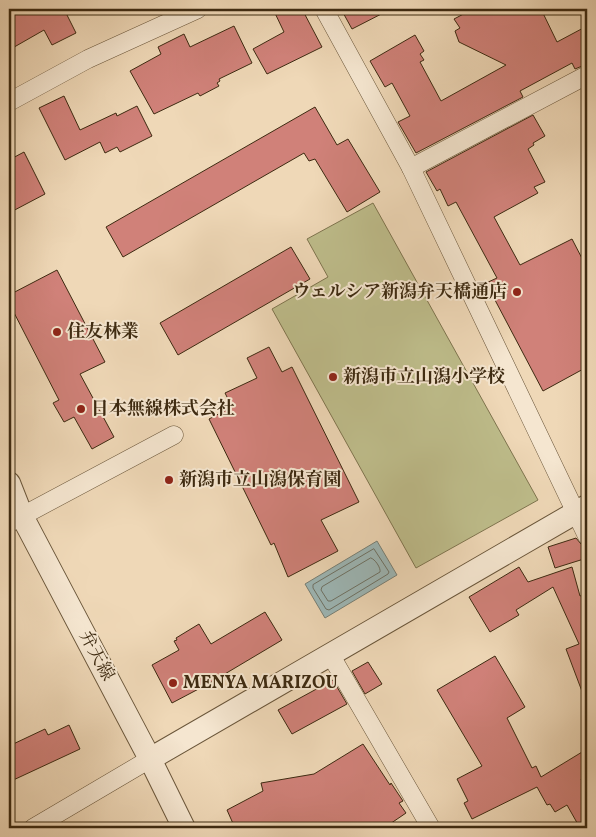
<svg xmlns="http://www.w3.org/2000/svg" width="596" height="837" viewBox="0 0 596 837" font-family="Vollkorn,'Noto Serif JP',serif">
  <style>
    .green { fill: #bebd8b; stroke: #7e744e }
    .water { fill: #9db8b8; stroke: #777f75 }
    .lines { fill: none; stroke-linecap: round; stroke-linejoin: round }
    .shore { stroke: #6d7164; stroke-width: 1 }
    .building { fill: #d08179; stroke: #3d2a11 }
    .minor-casing { stroke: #6a563a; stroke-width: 19 }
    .tertiary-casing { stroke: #6a563a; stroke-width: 24 }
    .minor { stroke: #f5e6d0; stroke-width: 18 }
    .tertiary { stroke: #f5e6d0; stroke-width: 22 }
    .poi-dot { fill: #8f2418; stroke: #f5e6d0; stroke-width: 2 }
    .labels { text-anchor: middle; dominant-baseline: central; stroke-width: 4; stroke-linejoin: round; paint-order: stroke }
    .poi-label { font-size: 18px; font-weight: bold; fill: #3d2a11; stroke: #f5e6d0; text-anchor: start }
    .street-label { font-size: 18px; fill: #3d2a11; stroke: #f5e6d0 }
  </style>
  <rect width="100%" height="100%" fill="#efd8b7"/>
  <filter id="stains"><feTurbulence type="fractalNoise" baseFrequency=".004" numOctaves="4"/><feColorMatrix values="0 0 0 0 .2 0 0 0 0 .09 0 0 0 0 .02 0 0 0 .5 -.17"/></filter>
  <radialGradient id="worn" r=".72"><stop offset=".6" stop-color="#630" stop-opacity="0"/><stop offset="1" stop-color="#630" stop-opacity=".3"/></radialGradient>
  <polygon class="green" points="373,203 538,500 416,568 272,309 328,277 307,239"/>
  <polygon class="water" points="377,541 397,575 325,618 305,584"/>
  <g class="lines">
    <g class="shore">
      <polygon points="374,549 389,572 388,574 329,610 326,609 313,588 313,585"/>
      <path d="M 371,558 C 375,559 381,568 380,572 L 331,601 L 328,601 L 321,590 L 322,587 Z"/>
    </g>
  </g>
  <g class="building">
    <polygon points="9,9 64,9 76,33 52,45 44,30 9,50"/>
    <polygon points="273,9 302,9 322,47 267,74 253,49 284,32"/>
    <polygon points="341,9 391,9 352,29"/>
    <polygon points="473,9 541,9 557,42 587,26 587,64 575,69 572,63 520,91 523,97 416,153 398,122 410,116 392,83 385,87 370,61 415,35 424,51 420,54 424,60 420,62 441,101 506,65 459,42 455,31 460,28 454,19"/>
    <polygon points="234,26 252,63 219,79 220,81 217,83 219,86 200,96 198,93 154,114 130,71 161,54 158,47 184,34 190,47"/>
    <polygon points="64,96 80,130 116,113 117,116 137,106 152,136 120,152 117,147 105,153 100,142 65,160 39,108"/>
    <polygon points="315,107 337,145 348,139 380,192 347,212 315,159 309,161 304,153 123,257 106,227"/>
    <polygon points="533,115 545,136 533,143 534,145 528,149 545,182 534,187 538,193 494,217 520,265 572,239 587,268 587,367 543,391 486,283 497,278 456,202 448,206 440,189 437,191 426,172"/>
    <polygon points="24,152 45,194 9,213 9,160"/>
    <polygon points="291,247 310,279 178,355 160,323"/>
    <polygon points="57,270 105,362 80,374 114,437 92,449 74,417 64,422 53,403 59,400 9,303 9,295"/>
    <polygon points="269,347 282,372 292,367 359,502 321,520 338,551 288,577 274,543 271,545 209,419 232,407 225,393 257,378 247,358"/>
    <polygon points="576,538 581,544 587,547 587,558 555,568 548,547"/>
    <polygon points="519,567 528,582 572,567 580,596 587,594 587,702 586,702 566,649 579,644 553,587 516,610 519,615 490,632 469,597"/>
    <polygon points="265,612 282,640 208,684 172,703 152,665 179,650 174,641 177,640 176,638 199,624 211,644"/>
    <polygon points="495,656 525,707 507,718 532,768 536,766 541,777 587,749 587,776 581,779 587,791 587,828 580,828 567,805 555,812 550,804 547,805 537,787 472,819 464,803 468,801 457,779 482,766 437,690"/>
    <polygon points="368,662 382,684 365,694 352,671"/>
    <polygon points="333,680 347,704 292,734 278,710"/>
    <polygon points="69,725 80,749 9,782 9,746 45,729 48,735"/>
    <polygon points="363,744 390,785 391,783 403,801 399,803 406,813 384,828 235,828 227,810 263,791 261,783 314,774"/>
  </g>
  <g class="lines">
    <g class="minor-casing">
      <g id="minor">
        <polyline points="324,9 411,168 587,536"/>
        <polyline points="9,102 88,59 198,9"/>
        <polyline points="411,168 587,75"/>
        <polyline points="9,523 174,435"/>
        <polyline points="330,654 431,828"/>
        <polyline points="33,828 150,759"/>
      </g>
    </g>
    <g class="tertiary-casing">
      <g id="tertiary">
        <polyline points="9,483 22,516 150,759 184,828"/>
        <polyline points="150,759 587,506"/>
      </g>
    </g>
    <use href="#minor" class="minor"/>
    <use href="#tertiary" class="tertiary"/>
  </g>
  <g class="poi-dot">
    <circle cx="517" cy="292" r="5"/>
    <circle cx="57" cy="332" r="5"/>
    <circle cx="333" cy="377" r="5"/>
    <circle cx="81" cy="409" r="5"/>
    <circle cx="169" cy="480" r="5"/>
    <circle cx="173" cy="683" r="5"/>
  </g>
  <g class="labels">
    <g class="poi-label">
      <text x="507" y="292" text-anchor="end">ウェルシア新潟弁天橋通店</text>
      <text x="67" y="332">住友林業</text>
      <text x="343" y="377">新潟市立山潟小学校</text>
      <text x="91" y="409">日本無線株式会社</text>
      <text x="179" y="480">新潟市立山潟保育園</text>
      <text x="183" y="683">MENYA MARIZOU</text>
    </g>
    <g class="street-label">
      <text transform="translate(96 656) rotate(62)">弁天線</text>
    </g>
  </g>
  <rect width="596" height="837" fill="none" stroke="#efd8b7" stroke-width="30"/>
  <rect x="10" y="10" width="576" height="817" fill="none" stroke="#3d2a11" stroke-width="2.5"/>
  <rect x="15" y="15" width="566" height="807" fill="none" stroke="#3d2a11"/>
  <rect width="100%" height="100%" filter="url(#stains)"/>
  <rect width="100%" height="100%" fill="url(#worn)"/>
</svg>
